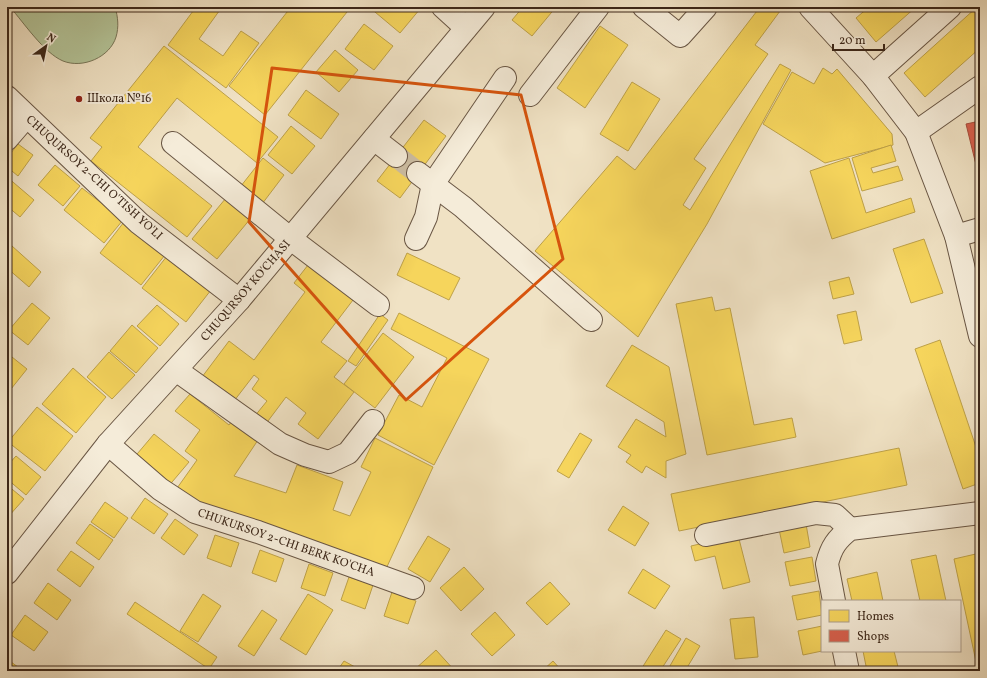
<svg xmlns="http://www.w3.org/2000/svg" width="987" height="678" viewBox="0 0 987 678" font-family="Vollkorn,serif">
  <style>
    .green { fill: #b4c498; stroke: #787658 }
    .homes { fill: #f6d55c; stroke: #bea148 }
    .shops { fill: #d6604d; stroke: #a84f3d }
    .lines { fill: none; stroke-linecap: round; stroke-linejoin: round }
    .minor-tunnel { stroke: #ccbda2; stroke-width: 22; stroke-dasharray: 22 11; stroke-linecap: butt }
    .minor-casing { stroke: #695644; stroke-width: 24 }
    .minor { stroke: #f5ecd9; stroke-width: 22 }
    .marked { fill: none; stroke: #d7540d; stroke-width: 3; stroke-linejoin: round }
    .poi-dot { fill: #8f2418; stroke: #f5ecd9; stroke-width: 1.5 }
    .labels { text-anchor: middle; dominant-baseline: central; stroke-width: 4; stroke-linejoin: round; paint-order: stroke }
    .poi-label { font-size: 12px; fill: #3c2719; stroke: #f5ecd9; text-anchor: start }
    .street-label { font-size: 12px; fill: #3c2719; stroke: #f5ecd9 }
  </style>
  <rect width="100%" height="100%" fill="#f0e2c4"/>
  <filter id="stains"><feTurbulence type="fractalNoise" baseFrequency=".005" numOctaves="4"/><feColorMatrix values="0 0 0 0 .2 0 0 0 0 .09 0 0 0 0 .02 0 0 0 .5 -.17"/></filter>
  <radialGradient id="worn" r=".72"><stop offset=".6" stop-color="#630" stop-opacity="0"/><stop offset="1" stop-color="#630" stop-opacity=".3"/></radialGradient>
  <path class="green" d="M 10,7 L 115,7 C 118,17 119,27 116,37 C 110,57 83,69 63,61 C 44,53 24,23 10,7 Z"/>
  <g class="homes">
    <polygon points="196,7 222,7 199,39 223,56 241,31 259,43 226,88 168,45"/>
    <polygon points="291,7 351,7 265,115 229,86"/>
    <polygon points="369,7 417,7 420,9 400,33"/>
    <polygon points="523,7 556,7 532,36 512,20"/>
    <polygon points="760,7 783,7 755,45 768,54 694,159 706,168 683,205 690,210 780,64 791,70 707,224 638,337 535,251 617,156 635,170"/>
    <polygon points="869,7 916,7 876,42 856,18"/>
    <polygon points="977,7 980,7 980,48 925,97 904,73"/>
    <polygon points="364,24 393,46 374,70 345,49"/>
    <polygon points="600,26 628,45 585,108 557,88"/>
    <polygon points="164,46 278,137 257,163 177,98 138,147 212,206 187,237 91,161 102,147 90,138"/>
    <polygon points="335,50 358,70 339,92 316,72"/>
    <polygon points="823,68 832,74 837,69 892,134 893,145 825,163 763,124 792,72 814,84"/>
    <polygon points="632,82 660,99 628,151 600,134"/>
    <polygon points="306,90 339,114 321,139 288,115"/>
    <polygon points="424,120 446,136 400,198 377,181"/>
    <polygon points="291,126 315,146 292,174 268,155"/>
    <polygon points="18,144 33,155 18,176 7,167 7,158"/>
    <polygon points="891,145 896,161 871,168 873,173 898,166 903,180 862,191 852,158"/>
    <polygon points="263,158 284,175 259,208 237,191"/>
    <polygon points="849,158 866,213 911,198 915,212 832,239 810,171"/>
    <polygon points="55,165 80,186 63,206 38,185"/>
    <polygon points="7,177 34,200 20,217 7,206"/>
    <polygon points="82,188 123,220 104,243 64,210"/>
    <polygon points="226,198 251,218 217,259 192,239"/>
    <polygon points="124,222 165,255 141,285 100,253"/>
    <polygon points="924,239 943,293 911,303 893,249"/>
    <polygon points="12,246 41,272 29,287 7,268 7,252"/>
    <polygon points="407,253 460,278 449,300 397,275"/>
    <polygon points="167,256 211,290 186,322 142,288"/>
    <polygon points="308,265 353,300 321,342 347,361 334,377 354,392 318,439 298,424 306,413 286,397 265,425 254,417 267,401 252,389 259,379 254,375 234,401 202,377 229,341 254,360 305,292 294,283"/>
    <polygon points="849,277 854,294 833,299 829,282"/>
    <polygon points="712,297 715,311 730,308 754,425 792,418 796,437 707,455 676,304"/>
    <polygon points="32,303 50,318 28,345 9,330"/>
    <polygon points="157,305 179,324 160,346 137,326"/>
    <polygon points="856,311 862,340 844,344 837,315"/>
    <polygon points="399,313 489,359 434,465 378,435 399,395 422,407 447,358 391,329"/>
    <polygon points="380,314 388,320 356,366 348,361"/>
    <polygon points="132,325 158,348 136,373 110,351"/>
    <polygon points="383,333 414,357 375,408 344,384"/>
    <polygon points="940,340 980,459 980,483 963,489 915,349"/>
    <polygon points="632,345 669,367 686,454 666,461 666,478 646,466 642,473 626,462 631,455 618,447 636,419 666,437 664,422 606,386"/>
    <polygon points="109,352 135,375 112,399 87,377"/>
    <polygon points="7,353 27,369 7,394"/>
    <polygon points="73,368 106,397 76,433 42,404"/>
    <polygon points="190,394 229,425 234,418 260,437 234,476 286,493 297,465 343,482 333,510 350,516 371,472 361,467 375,438 433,467 385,571 195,507 175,491 197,460 185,451 200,430 175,411"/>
    <polygon points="37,407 73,436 45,471 8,442"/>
    <polygon points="580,433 592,440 569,478 557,471"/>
    <polygon points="154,434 189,462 167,488 132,460"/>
    <polygon points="899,448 907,485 679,531 671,494"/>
    <polygon points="16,456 41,477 26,495 7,479 7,466"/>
    <polygon points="7,485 24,499 8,517 7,516"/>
    <polygon points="145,498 168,514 154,534 131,518"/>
    <polygon points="105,502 128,518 114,538 91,522"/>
    <polygon points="623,506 649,523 635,546 608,530"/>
    <polygon points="175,519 198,535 184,555 161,538"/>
    <polygon points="90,524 113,540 99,560 76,543"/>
    <polygon points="806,524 810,547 784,553 779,529"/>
    <polygon points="215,535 239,543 231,567 207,558"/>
    <polygon points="738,535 750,582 723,589 715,556 695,561 691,546"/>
    <polygon points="428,536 450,549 430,582 408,569"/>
    <polygon points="260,550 284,559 276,582 252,573"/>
    <polygon points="71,551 94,567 80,587 57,570"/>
    <polygon points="980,553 980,671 978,671 954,559"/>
    <polygon points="936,555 946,601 920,601 911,560"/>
    <polygon points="812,557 816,581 790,586 785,562"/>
    <polygon points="309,564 333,573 325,596 301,588"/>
    <polygon points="464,567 484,589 461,611 440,588"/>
    <polygon points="643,569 670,586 655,609 628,593"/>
    <polygon points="877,572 883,601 852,601 847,579"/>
    <polygon points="349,577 373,585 365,609 341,600"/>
    <polygon points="550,582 570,604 547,625 526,603"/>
    <polygon points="48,583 71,600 57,620 34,603"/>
    <polygon points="819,591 822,615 797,620 792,596"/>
    <polygon points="392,592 416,601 408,624 384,616"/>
    <polygon points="203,594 221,606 198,642 180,631"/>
    <polygon points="308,594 333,610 306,655 280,639"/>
    <polygon points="135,602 217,657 209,669 127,614"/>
    <polygon points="262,610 277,620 254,656 238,646"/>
    <polygon points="495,612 515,635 492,656 471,634"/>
    <polygon points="25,615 48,632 34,651 11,635"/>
    <polygon points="754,617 758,657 735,659 730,619"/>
    <polygon points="822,626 822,651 803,655 798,631"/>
    <polygon points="666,630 681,639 660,671 640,671"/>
    <polygon points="686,638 700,646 685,671 667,671"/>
    <polygon points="436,650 455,671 413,671"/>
    <polygon points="863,651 894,651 899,671 867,671"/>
    <polygon points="7,659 22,670 21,671 7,671"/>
    <polygon points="344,661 355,667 352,671 337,671"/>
    <polygon points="553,661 562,671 542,671"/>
  </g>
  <polygon class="shops" points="980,121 980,181 966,124"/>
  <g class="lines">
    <polyline class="minor-tunnel" points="396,156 418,173"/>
    <g class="minor-casing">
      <g id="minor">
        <polyline points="443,7 466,28"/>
        <polyline points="644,7 680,36 706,7"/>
        <polyline points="810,7 873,76 916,132 956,236 980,336"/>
        <polyline points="873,76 950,7"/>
        <polyline points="530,95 598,7"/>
        <polyline points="7,97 139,223 239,300"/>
        <polyline points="916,132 980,87"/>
        <polyline points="7,139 26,117"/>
        <polyline points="374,139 396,156"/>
        <polyline points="173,143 291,239 378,305"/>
        <polyline points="418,173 463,207 591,320"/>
        <polyline points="956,236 980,229"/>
        <polyline points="416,239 426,217 433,184 505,78"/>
        <polyline points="176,370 280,444 305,455 329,462 348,453 373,421"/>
        <polyline points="108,444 160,489 195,512 258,532 413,588"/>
        <polyline points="706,535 816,513 835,515 850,529"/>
        <polyline points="7,573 108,444 239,300 484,7"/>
        <path d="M 834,601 L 827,564 C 831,547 837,539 850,529 L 980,513"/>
        <polyline points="844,651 848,671"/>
      </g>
    </g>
    <use href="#minor" class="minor"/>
  </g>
  <path class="marked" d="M 272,68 L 521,95 L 563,259 L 406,400 L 249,222 Z"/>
  <circle class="poi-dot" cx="79" cy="99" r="4"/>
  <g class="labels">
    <g class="poi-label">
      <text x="87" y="99">Школа №16</text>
    </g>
    <g class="street-label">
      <text transform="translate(94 178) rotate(42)">CHUQURSOY 2-CHI O'TISH YO'LI</text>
      <text transform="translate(246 291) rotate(-49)">CHUQURSOY KO'CHASI</text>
      <text transform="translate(286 543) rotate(19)">CHUKURSOY 2-CHI BERK KO'CHA</text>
    </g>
  </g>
  <rect width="987" height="678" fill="none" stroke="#f0e2c4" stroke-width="24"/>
  <rect x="8" y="8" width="971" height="662" fill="none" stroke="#3c2719" stroke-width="2"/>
  <rect x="12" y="12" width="963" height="654" fill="none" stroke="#3c2719"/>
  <rect x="821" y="600" width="140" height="52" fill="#f5ecd9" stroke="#ab9d8c"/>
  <rect x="829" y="610" width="20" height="12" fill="#f6d55c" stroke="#ab9d8c"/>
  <text x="857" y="620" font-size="12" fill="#3c2719">Homes</text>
  <rect x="829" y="630" width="20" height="12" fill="#d6604d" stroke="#ab9d8c"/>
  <text x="857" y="640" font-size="12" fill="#3c2719">Shops</text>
  <g transform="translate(46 46) rotate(33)" stroke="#f5ecd9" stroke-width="3" paint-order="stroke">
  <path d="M0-3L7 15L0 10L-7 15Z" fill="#3c2719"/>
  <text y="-6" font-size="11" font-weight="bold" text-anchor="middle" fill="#3c2719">N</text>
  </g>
  <path d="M833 44v6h51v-6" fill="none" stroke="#3c2719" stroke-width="2"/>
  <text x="839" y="44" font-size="12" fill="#3c2719" stroke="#f5ecd9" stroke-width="3" paint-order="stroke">20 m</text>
  <rect width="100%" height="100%" filter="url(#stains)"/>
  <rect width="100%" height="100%" fill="url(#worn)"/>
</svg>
